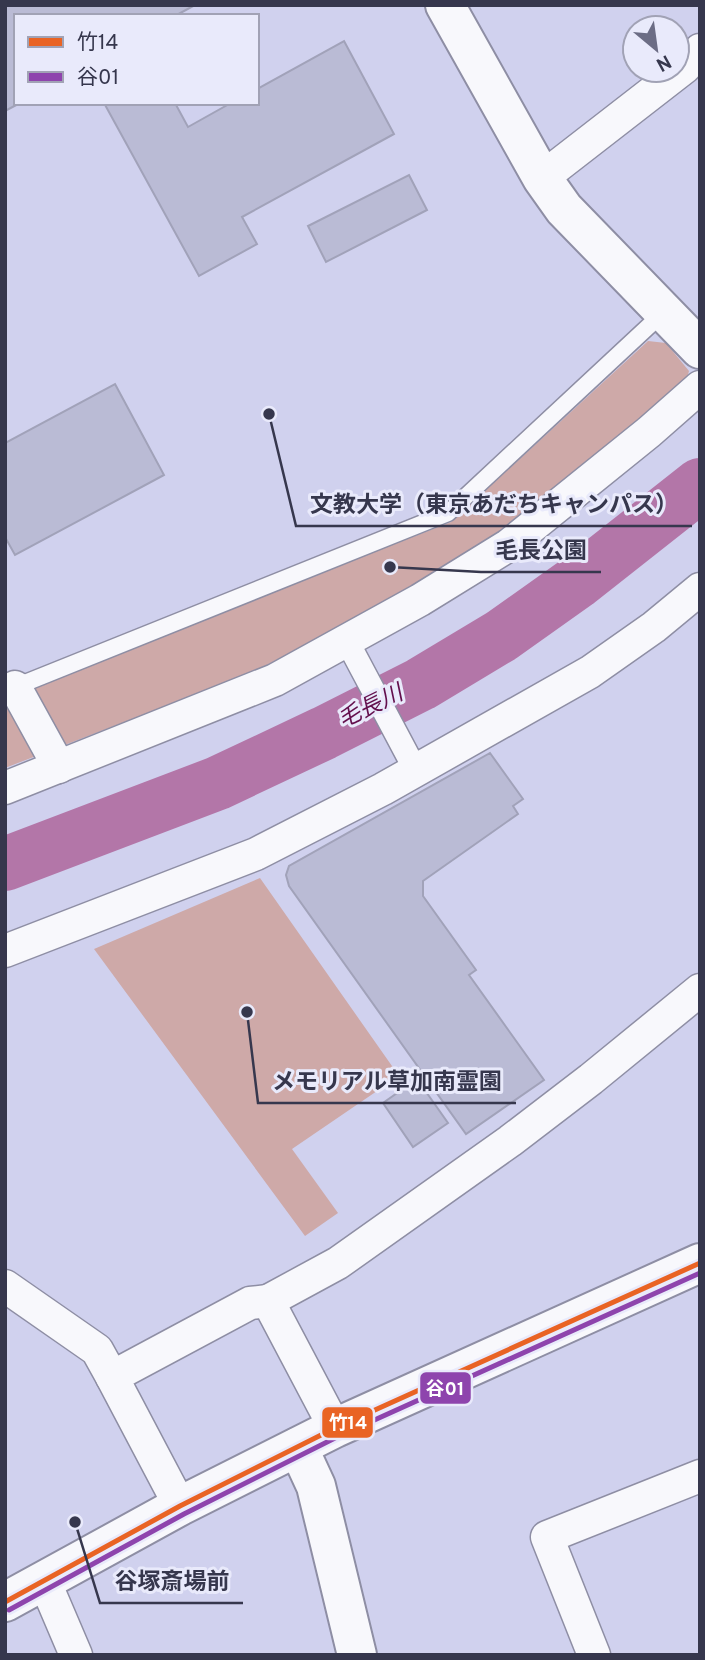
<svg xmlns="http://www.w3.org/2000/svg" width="705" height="1660" font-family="Overpass,'Noto Sans JP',sans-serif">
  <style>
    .green { fill: #cea9a8 }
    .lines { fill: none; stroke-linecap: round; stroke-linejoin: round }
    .river { stroke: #b376a8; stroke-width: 54 }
    .building { fill: #babbd5; stroke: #a1a2b9; stroke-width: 2 }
    .service-casing { stroke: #8e8ea4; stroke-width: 19 }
    .pedestrian-casing { stroke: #8e8ea4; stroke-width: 26 }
    .minor-casing { stroke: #8e8ea4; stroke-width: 35 }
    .tertiary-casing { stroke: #8e8ea4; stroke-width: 42 }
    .service { stroke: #f8f8fc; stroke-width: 16 }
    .pedestrian { stroke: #f8f8fc; stroke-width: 23 }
    .minor { stroke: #f8f8fc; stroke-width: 32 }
    .tertiary { stroke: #f8f8fc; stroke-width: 38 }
    .bus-1-casing { stroke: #e9eafb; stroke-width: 10 }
    .bus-2-casing { stroke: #e9eafb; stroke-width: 10 }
    .bus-1 { stroke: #e96324; stroke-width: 5 }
    .bus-2 { stroke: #8e44ad; stroke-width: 5 }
    .labels { text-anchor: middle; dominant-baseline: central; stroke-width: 6; stroke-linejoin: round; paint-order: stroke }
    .water-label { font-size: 23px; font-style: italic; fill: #630f4d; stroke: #e9eafb }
    .leader { fill: none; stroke: #36374d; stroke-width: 2.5 }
    .callout-dot { fill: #36374d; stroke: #e9eafb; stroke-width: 2.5 }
    .callout-label { font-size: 23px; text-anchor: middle; font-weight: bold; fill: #36374d; stroke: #e9eafb; stroke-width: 6; stroke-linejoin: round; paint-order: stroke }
    .line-badge { stroke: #e9eafb; stroke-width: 2.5 }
    .badge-label { font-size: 19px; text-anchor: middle; font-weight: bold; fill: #fff }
  </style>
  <rect width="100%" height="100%" fill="#d0d1ee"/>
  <g class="green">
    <polygon points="648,341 666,343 689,371 686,382 496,536 395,599 249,674 5,768 5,696 451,522"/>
    <polygon points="260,878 399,1076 292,1149 338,1213 305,1236 94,949"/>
  </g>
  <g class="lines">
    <polyline class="river" points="5,864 218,783 324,733 421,684 501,636 577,582 700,485"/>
  </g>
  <g class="building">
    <polygon points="5,5 195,5 175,16 16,16 16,103 20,103 5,111"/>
    <polygon points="344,41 394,134 242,217 257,244 199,276 104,103 175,103 188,127 231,103 257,103 257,89"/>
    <polygon points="409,175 427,210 326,262 308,226"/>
    <polygon points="115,384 164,475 15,555 5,537 5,443"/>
    <polygon points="490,753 523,799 513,806 518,814 423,881 423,896 476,970 469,975 544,1080 466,1134 289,886 286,875 289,866"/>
    <polygon points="417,1079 448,1123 413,1147 383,1103"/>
  </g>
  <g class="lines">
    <defs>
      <polyline id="service" points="10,689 448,513 665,311"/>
      <polyline id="pedestrian" points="347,641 416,771"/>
      <g id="minor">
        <polyline points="542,178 685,67 700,50"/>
        <polyline points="15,687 59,767"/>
        <polyline points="5,788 275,680 420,600 509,545 649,432 700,387"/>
        <polyline points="5,951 256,854 383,789 590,672 654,627 700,589"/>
        <polyline points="5,1286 97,1350 112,1377"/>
        <polyline points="268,1301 338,1263 510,1141 591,1079 700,990"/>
        <polyline points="180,1506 112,1377 250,1303 268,1301 335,1428"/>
        <polyline points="44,1580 76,1655"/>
        <polyline points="594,1655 547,1537 700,1476"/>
      </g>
      <g id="tertiary">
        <polyline points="445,5 542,178 564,209 700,349"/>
        <polyline points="298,1447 316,1486 357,1655"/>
        <polyline points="5,1602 180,1506 335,1428 700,1263"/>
      </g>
    </defs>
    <use href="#service" class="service-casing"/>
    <use href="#pedestrian" class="pedestrian-casing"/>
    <use href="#minor" class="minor-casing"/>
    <use href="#tertiary" class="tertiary-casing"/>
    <use href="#service" class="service"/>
    <use href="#pedestrian" class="pedestrian"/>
    <use href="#minor" class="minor"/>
    <use href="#tertiary" class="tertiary"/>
    <defs>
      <polyline id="bus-1" points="5,1602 180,1506 335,1428 700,1263"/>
      <polyline id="bus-2" points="9,1610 184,1514 339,1436 700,1273"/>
    </defs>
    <use href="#bus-1" class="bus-1-casing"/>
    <use href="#bus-2" class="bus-2-casing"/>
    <use href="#bus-1" class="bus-1"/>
    <use href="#bus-2" class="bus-2"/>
  </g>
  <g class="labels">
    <g class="water-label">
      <text transform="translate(371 708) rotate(-26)">毛長川</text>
    </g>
  </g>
  <path class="leader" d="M269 414L296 526H692M390 567L481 572H601M247 1012L258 1103H516M75 1522L100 1603H243"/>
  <g class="callout-dot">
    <circle cx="269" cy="414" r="7"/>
    <circle cx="390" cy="567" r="7"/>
    <circle cx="247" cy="1012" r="7"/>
    <circle cx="75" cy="1522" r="7"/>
  </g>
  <g class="callout-label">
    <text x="494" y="512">文教大学（東京あだちキャンパス）</text>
    <text x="541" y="558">毛長公園</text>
    <text x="387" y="1089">メモリアル草加南霊園</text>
    <text x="172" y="1589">谷塚斎場前</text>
  </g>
  <g class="line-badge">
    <rect x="419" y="1371" width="53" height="34" rx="7" fill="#8e44ad"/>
    <rect x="321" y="1406" width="53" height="33" rx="7" fill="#e96324"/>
  </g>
  <g class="badge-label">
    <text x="445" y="1395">谷01</text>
    <text x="348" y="1429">竹14</text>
  </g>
  <rect width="705" height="1660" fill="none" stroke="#36374d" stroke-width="14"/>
  <rect x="14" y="14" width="245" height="91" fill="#e9eafb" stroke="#a1a2b5" stroke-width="2"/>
  <rect x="28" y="37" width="35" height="10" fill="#e96324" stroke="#a1a2b5" stroke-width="2"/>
  <text x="77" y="49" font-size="21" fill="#36374d">竹14</text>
  <rect x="28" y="72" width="35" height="10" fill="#8e44ad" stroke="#a1a2b5" stroke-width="2"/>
  <text x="77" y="84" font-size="21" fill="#36374d">谷01</text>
  <g transform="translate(656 49) rotate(151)"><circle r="33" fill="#e9eafb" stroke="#a1a2b5" stroke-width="2"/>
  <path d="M0-5L12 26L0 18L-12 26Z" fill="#6c6d85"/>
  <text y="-10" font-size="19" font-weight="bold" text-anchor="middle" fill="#36374d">N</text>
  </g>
</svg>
